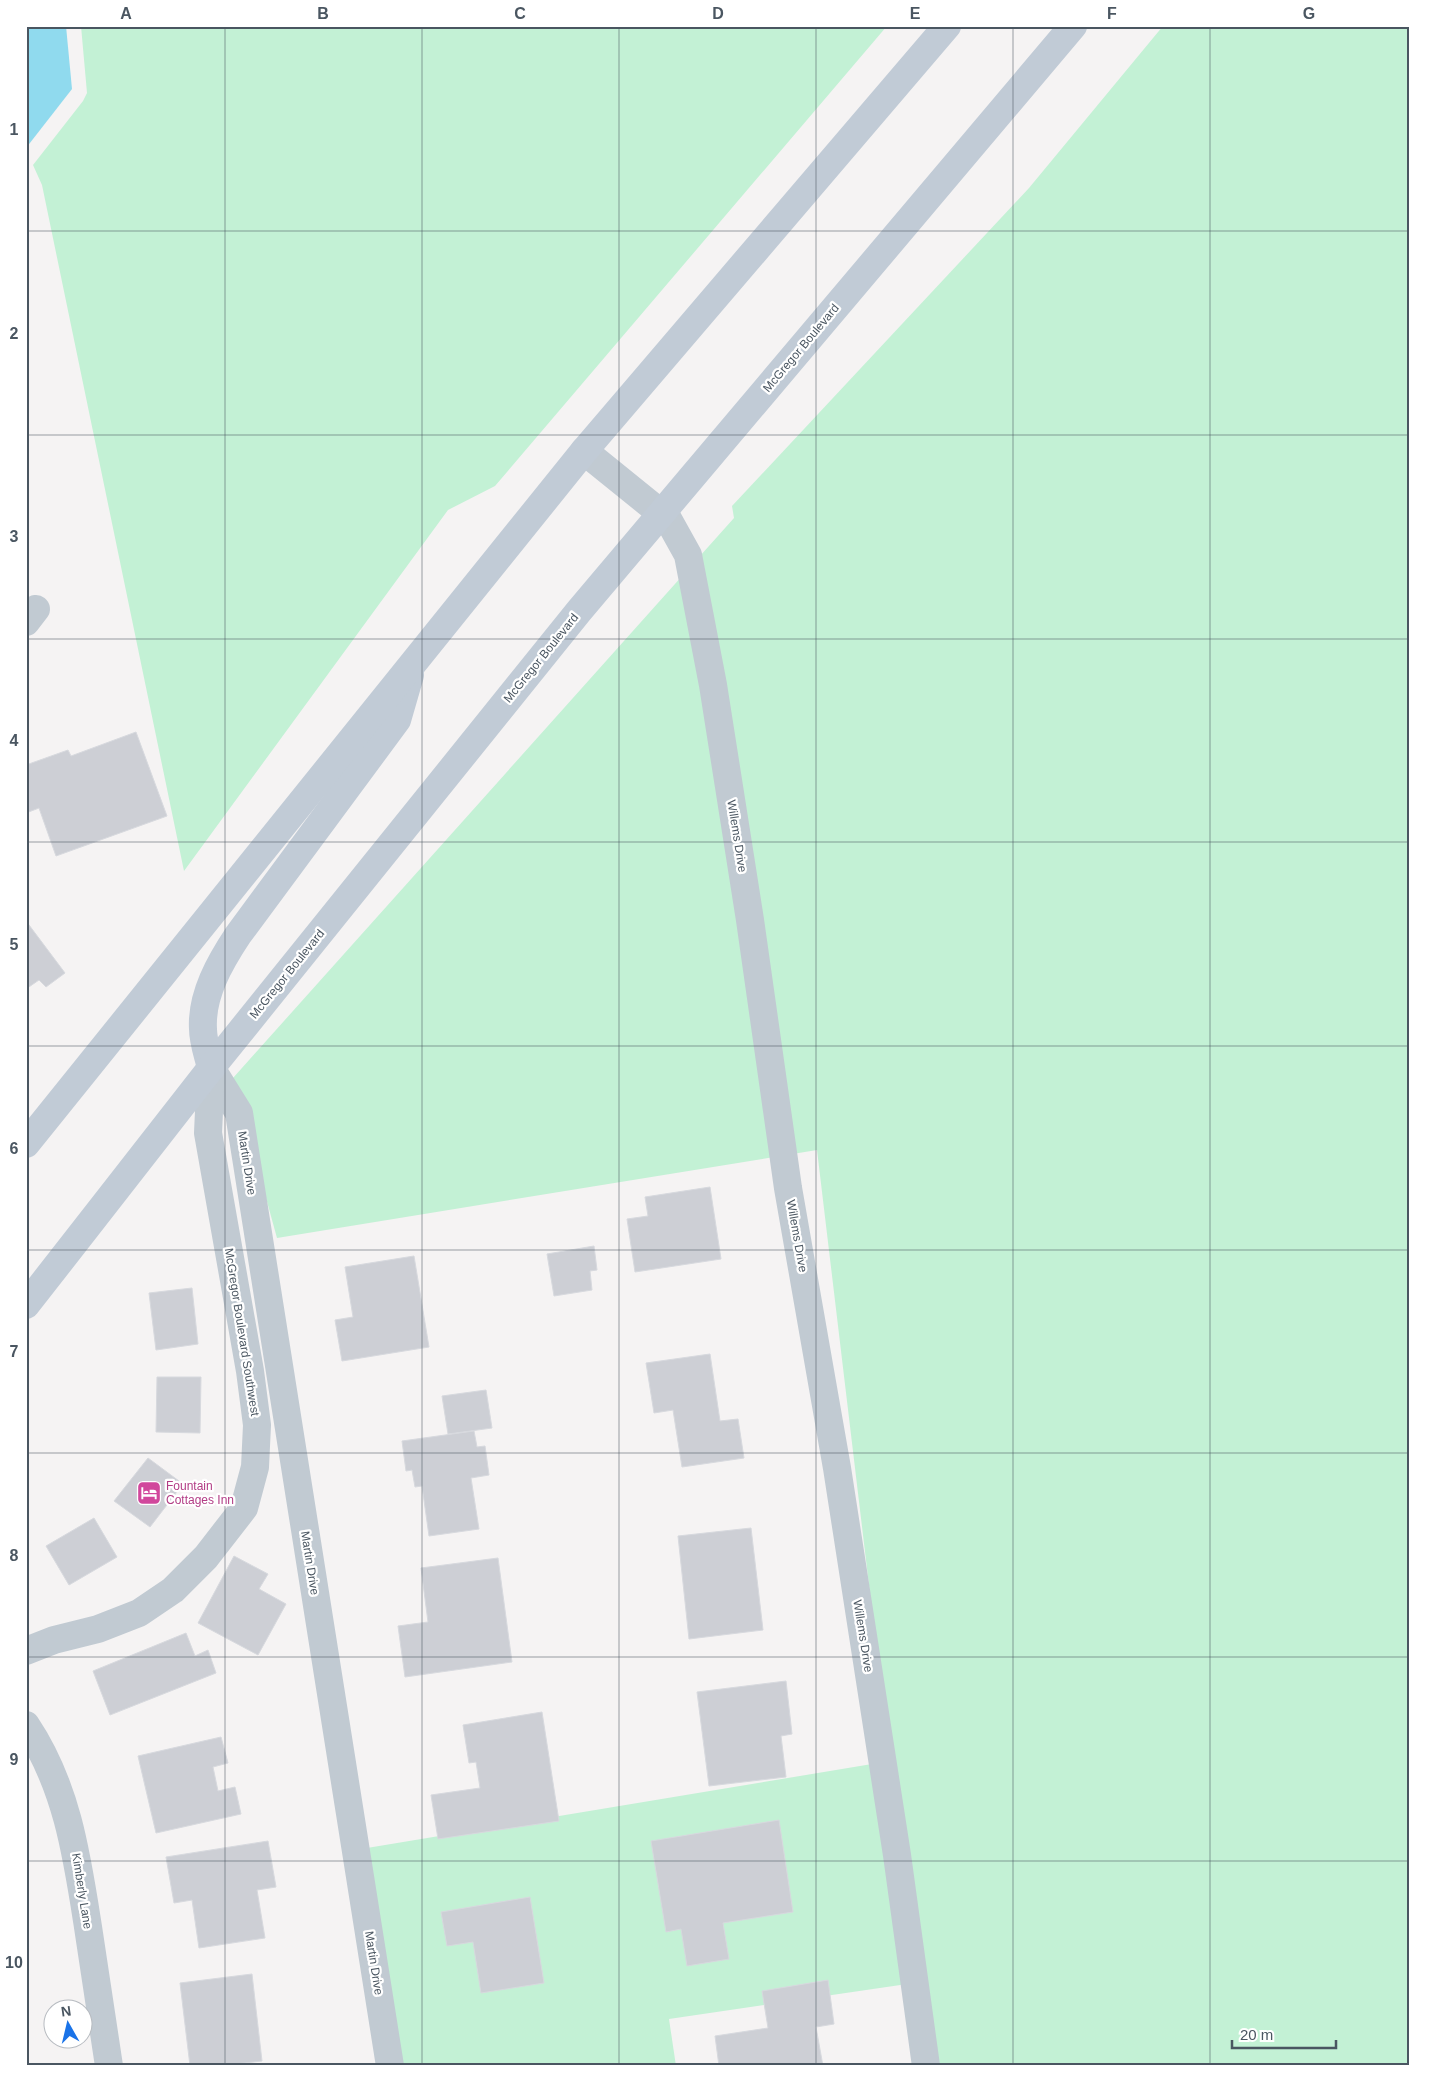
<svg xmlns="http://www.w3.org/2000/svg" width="1435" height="2092" font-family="Arial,sans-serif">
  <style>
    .green { fill: #c3f1d5 }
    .water { fill: #90daee }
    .building { fill: #cdcfd5; stroke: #d7d9de }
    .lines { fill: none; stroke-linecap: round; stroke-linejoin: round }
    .minor { stroke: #c1cad2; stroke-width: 28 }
    .secondary { stroke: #c1cbd6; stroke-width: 28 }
    .grid { fill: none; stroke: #4a5661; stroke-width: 1; stroke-opacity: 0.55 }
    .labels { text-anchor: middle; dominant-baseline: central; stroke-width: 4.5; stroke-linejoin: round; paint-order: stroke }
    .street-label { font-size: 12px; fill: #4a5661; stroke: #fff }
    .hotel-label { font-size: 12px; fill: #b23c85; stroke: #fff; text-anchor: start }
    .neatline { fill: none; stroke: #4a5661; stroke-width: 2 }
    .grid-label { font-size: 16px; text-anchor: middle; font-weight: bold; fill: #4a5661 }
  </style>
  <rect width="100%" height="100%" fill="#f5f3f3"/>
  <g class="green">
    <polygon points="81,26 887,26 495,486 448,510 184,871 42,185 33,165 83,101 87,93"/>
    <polygon points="1163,26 1409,26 1409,2066 929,2066 914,1983 669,2019 676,2066 391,2066 367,1848 890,1761 817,1150 277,1238 233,1078 734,518 732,506 1029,188"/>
  </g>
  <polygon class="water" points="26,26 66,26 72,89 26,148"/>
  <g class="building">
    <polygon points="136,732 167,816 56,856 39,808 26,813 26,765 68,750 71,756"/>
    <polygon points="26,921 65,973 46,987 39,980 26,989"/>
    <polygon points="710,1187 721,1259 635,1272 627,1219 648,1216 645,1197"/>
    <polygon points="594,1246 597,1270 590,1271 592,1290 554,1296 547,1254"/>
    <polygon points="414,1256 429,1347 342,1361 335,1320 353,1317 345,1267"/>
    <polygon points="192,1288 198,1344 156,1350 149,1293"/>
    <polygon points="710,1354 720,1421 738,1419 744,1458 682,1467 673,1410 654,1413 646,1363"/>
    <polygon points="157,1377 201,1377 200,1433 156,1432"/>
    <polygon points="486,1390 492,1428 448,1434 442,1396"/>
    <polygon points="474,1431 477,1447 485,1446 489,1475 471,1478 479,1529 429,1536 422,1486 415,1487 412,1470 406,1471 402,1441"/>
    <polygon points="148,1458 183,1484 150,1527 114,1501"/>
    <polygon points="94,1518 117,1557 69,1585 46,1546"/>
    <polygon points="751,1528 763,1630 689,1639 678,1536"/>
    <polygon points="234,1556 268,1574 259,1589 286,1604 258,1655 198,1623"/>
    <polygon points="498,1558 512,1662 405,1677 398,1626 428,1622 421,1568"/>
    <polygon points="186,1633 195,1656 208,1650 216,1673 110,1715 93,1671"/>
    <polygon points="786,1681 792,1734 781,1736 786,1777 709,1786 697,1692"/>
    <polygon points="542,1712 559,1821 438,1839 431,1795 480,1788 476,1762 469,1763 463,1725"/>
    <polygon points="221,1737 228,1763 213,1767 218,1791 235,1787 241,1814 156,1833 138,1756"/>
    <polygon points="779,1820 793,1912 723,1923 729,1959 687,1966 681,1929 666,1932 651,1841"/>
    <polygon points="268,1841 276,1887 257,1890 265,1938 199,1948 192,1900 174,1903 166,1857"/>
    <polygon points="530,1897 544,1983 481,1993 473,1942 447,1946 441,1912"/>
    <polygon points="252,1974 262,2061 219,2066 190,2066 180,1983"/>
    <polygon points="828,1980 834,2024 816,2027 823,2066 719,2066 715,2036 768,2028 762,1991"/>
  </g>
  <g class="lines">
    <g class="minor">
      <polyline points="584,451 668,519 688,555 713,685 750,920 788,1188 837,1468 897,1855 926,2066"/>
      <polyline points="26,622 36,609"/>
      <polyline points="211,1068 239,1113 390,2066"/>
      <polyline points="26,1651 54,1640 98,1629 139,1613 173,1590 206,1557 244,1508 255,1467 257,1425 250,1371 208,1133 211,1068"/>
      <path d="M26 1725C67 1786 77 1856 88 1927 95 1973 102 2019 109 2066"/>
    </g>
    <g class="secondary">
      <path d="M211 1068C208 1055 203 1042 203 1029 201 995 220 962 238 935L397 720 410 675"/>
      <polyline points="26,1144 584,451 947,26"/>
      <polyline points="26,1305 211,1068 579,611 1073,26"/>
    </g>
  </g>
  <path class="grid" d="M225 26V2066M422 26V2066M619 26V2066M816 26V2066M1013 26V2066M1210 26V2066M26 231H1409M26 435H1409M26 639H1409M26 842H1409M26 1046H1409M26 1250H1409M26 1453H1409M26 1657H1409M26 1861H1409"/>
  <defs>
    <symbol id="hotel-square" viewBox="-11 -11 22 22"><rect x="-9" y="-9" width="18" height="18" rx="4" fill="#d1479c" stroke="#fff"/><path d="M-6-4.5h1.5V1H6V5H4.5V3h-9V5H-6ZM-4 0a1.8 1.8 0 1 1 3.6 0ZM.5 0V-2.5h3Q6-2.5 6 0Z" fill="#fff"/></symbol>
  </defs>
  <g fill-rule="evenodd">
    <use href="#hotel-square" x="135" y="1479" width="28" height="28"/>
  </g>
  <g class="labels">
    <g class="street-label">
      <text transform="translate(801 348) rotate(-50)">McGregor Boulevard</text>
      <text transform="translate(541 658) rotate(-51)">McGregor Boulevard</text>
      <text transform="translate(737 836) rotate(81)">Willems Drive</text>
      <text transform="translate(287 974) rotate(-51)">McGregor Boulevard</text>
      <text transform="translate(247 1163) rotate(81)">Martin Drive</text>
      <text transform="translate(797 1236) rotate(80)">Willems Drive</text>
      <text transform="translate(242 1332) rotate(81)">McGregor Boulevard Southwest</text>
      <text transform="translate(310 1563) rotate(81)">Martin Drive</text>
      <text transform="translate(863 1636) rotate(81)">Willems Drive</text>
      <text transform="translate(82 1891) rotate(81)">Kimberly Lane</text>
      <text transform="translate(374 1963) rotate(81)">Martin Drive</text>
    </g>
    <g class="hotel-label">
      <text x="166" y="1486">Fountain<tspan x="166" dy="14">Cottages Inn</tspan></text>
    </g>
  </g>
  <rect width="1435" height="2092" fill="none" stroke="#ffffff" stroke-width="55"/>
  <g transform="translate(68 2024) rotate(352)"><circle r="24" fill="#ffffff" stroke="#b7bbc0"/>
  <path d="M0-4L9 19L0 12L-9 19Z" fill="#1a73e8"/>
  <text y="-8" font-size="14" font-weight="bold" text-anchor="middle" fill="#4a5661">N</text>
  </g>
  <path d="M1232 2040v8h104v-8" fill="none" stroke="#4a5661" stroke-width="2.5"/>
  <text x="1240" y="2040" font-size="15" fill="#4a5661" stroke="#ffffff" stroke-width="4" paint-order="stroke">20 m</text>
  <rect x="28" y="28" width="1380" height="2036" class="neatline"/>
  <g class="grid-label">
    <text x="126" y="19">A</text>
    <text x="323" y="19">B</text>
    <text x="520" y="19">C</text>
    <text x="718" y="19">D</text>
    <text x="915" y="19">E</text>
    <text x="1112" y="19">F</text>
    <text x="1309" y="19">G</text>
    <text x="14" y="135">1</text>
    <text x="14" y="339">2</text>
    <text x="14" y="542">3</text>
    <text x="14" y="746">4</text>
    <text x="14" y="950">5</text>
    <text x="14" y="1154">6</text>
    <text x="14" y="1357">7</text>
    <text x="14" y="1561">8</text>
    <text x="14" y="1765">9</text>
    <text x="14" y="1968">10</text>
  </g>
</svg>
